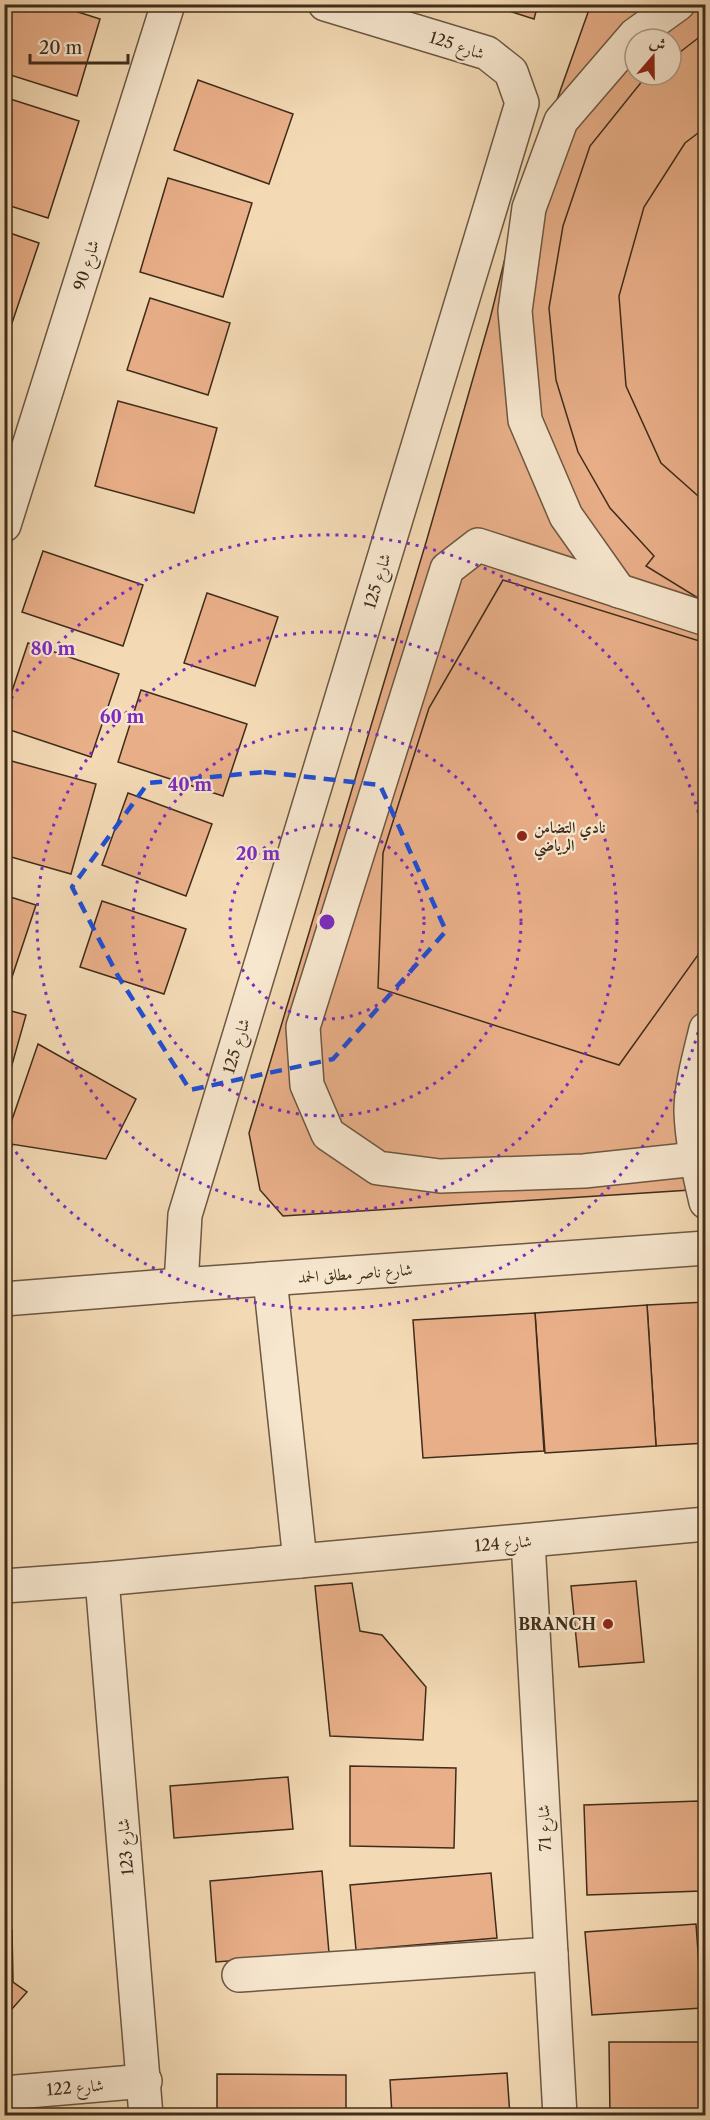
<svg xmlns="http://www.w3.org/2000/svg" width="710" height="2120" font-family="'Libre Caslon Text',Amiri,serif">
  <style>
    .building { fill: #e9af89; stroke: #3f2c1a; stroke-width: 1.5; fill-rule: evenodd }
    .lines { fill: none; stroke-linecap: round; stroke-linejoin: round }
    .minor-casing { stroke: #6c5841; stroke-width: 36 }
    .minor { stroke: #f7e7cf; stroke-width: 33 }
    .marked { fill: none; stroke: #1d4ed8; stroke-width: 4.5; stroke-dasharray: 12 8; stroke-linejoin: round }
    .ring { fill: none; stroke: #7b2cbf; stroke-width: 3; stroke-dasharray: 3 6 }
    .poi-dot { fill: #8f2418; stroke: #f7e7cf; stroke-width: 2 }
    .labels { text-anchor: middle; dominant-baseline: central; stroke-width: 4.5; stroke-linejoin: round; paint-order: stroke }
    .street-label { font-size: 16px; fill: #3f2c1a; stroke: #f7e7cf }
    .poi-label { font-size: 16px; font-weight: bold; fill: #3f2c1a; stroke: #f7e7cf; text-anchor: start }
    .centre { fill: #7b2cbf; stroke: #f7e7cf; stroke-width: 3 }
    .ring-label { font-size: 18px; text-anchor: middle; font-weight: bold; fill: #7b2cbf; stroke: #f7e7cf; stroke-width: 4.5; stroke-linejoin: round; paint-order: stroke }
  </style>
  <rect width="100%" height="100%" fill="#f3dab5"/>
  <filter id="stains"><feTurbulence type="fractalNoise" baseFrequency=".00333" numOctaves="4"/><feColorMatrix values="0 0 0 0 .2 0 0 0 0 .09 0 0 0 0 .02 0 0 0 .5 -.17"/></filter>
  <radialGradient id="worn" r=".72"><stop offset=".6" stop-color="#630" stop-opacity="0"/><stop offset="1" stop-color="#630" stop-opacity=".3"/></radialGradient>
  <g class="building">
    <polygon points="4,4 53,4 100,19 77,96 4,73"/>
    <polygon points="487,4 538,4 534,19"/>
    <path d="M591 4H706V1189L283 1216 260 1190 249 1133 427 539 490 319 515 218ZM635 39H671V75H635Z"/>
    <polygon points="706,32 706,127 685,143 644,207 619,296 626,386 661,463 706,503 706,603 646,566 654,556 610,508 578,452 556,380 549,308 563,226 590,146 643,80 650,75 671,75 671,59"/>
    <polygon points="198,80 293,114 269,184 174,150"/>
    <polygon points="4,97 79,121 48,218 4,204"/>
    <polygon points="168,178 252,203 223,297 140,272"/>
    <polygon points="4,231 39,243 11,326 4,323"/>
    <polygon points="150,298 230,323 208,395 127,370"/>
    <polygon points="118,401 217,428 194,513 95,486"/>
    <polygon points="43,551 143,585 123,646 22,612"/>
    <polygon points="503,580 706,643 706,932 698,955 619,1065 378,988 383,853 429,708"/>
    <polygon points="207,593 278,617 255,686 184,663"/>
    <polygon points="28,643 119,674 91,757 4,728 4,715"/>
    <polygon points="141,690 247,724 223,796 118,762"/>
    <polygon points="4,759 96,784 71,874 4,855"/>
    <polygon points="128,793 212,824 186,896 102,865"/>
    <polygon points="4,895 36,905 8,989 4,988"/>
    <polygon points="102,901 186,929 164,994 80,967"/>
    <polygon points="4,1009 26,1015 6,1086 4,1086"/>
    <polygon points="38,1044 136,1099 106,1159 4,1143"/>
    <polygon points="706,1302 706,1443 656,1446 647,1305"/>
    <polygon points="647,1305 656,1446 545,1453 535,1313"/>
    <polygon points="535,1313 544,1451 423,1458 413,1320"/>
    <polygon points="636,1581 644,1662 579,1667 571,1586"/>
    <polygon points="352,1583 360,1631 382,1635 426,1687 423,1740 330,1736 315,1586"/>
    <polygon points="350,1766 456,1768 454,1848 350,1846"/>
    <polygon points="288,1777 293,1829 174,1838 170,1786"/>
    <polygon points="699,1801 702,1891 587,1895 584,1805"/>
    <polygon points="322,1871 329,1953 216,1962 210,1881"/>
    <polygon points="491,1873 497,1938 356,1950 350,1885"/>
    <polygon points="696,1924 702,2008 592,2015 585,1932"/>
    <polygon points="12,1930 13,1982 27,1992 4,2018 4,1931"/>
    <polygon points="609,2042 699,2042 700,2116 610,2116"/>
    <polygon points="507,2073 510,2116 392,2116 390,2080"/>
    <polygon points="217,2074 346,2075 346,2116 217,2116"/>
  </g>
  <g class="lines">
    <defs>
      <g id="minor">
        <polyline points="4,525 168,4"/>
        <polyline points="619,591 566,516 525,420 515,311 529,208 561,121 635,35 678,4"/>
        <path d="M706 1029C700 1054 691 1086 691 1111 692 1142 699 1172 706 1202"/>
        <polyline points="696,1159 584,1171 440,1176 378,1168 328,1134 307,1085 303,1027 447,569 478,545 706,619"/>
        <polyline points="270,1279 300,1561"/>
        <polyline points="181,1285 185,1215 522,103 511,72 487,53 325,4"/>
        <polyline points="4,1299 181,1285 706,1248"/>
        <polyline points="528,1541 560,2116"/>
        <polyline points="102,1579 146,2116"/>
        <polyline points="4,1586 102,1579 706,1524"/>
        <polyline points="239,1975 551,1954"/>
        <polyline points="4,2093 145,2081"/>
      </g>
    </defs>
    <use href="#minor" class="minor-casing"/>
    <use href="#minor" class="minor"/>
  </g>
  <path class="marked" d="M264 772 380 785 446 931 333 1059 190 1090 118 976 72 887 148 783Z"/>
  <g class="ring">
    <circle cx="327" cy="922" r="97"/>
    <circle cx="327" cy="922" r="194"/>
    <circle cx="327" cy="922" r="290"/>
    <path d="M705 1006A387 387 0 0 1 6 1138M6 706A387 387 0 0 1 705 838"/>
  </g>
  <g class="poi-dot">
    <circle cx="522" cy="836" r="6"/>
    <circle cx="608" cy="1624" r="6"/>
  </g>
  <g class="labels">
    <g class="street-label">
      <text transform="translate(457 45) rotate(18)">شارع 125</text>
      <text transform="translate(86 265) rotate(-73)">شارع 90</text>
      <text transform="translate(377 581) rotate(-73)">شارع 125</text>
      <text transform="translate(236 1046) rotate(-73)">شارع 125</text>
      <text transform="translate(355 1273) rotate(-4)">شارع ناصر مطلق الحمد</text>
      <text transform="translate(503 1543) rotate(-5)">شارع 124</text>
      <text transform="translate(544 1828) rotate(-93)">شارع 71</text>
      <text transform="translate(125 1847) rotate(-95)">شارع 123</text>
      <text transform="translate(75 2087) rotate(-5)">شارع 122</text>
    </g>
    <g class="poi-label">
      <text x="534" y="827">نادي التضامن<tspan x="534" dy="18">الرياضي</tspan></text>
      <text x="596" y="1624" text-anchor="end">BRANCH</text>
    </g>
  </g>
  <circle cx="327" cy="922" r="9" class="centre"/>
  <g class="ring-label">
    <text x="53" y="655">80 m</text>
    <text x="122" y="723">60 m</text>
    <text x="190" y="791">40 m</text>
    <text x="258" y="860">20 m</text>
  </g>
  <rect width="710" height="2120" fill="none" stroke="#f3dab5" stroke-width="24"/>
  <rect x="6" y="6" width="698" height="2108" fill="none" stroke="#3f2c1a" stroke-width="3"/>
  <rect x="12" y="12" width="686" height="2096" fill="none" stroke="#3f2c1a" stroke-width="1.5"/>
  <g transform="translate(653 57) rotate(20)"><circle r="28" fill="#f7e7cf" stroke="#ad9c87" stroke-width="1.5"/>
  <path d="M0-4.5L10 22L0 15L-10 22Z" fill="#8f2418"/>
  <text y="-9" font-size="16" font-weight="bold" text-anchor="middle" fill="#3f2c1a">ش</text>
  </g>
  <path d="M30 54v9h98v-9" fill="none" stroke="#3f2c1a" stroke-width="3"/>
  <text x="39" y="54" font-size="18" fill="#3f2c1a" stroke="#f7e7cf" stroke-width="4.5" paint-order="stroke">20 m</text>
  <rect width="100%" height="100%" filter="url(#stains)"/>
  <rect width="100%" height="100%" fill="url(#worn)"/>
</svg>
